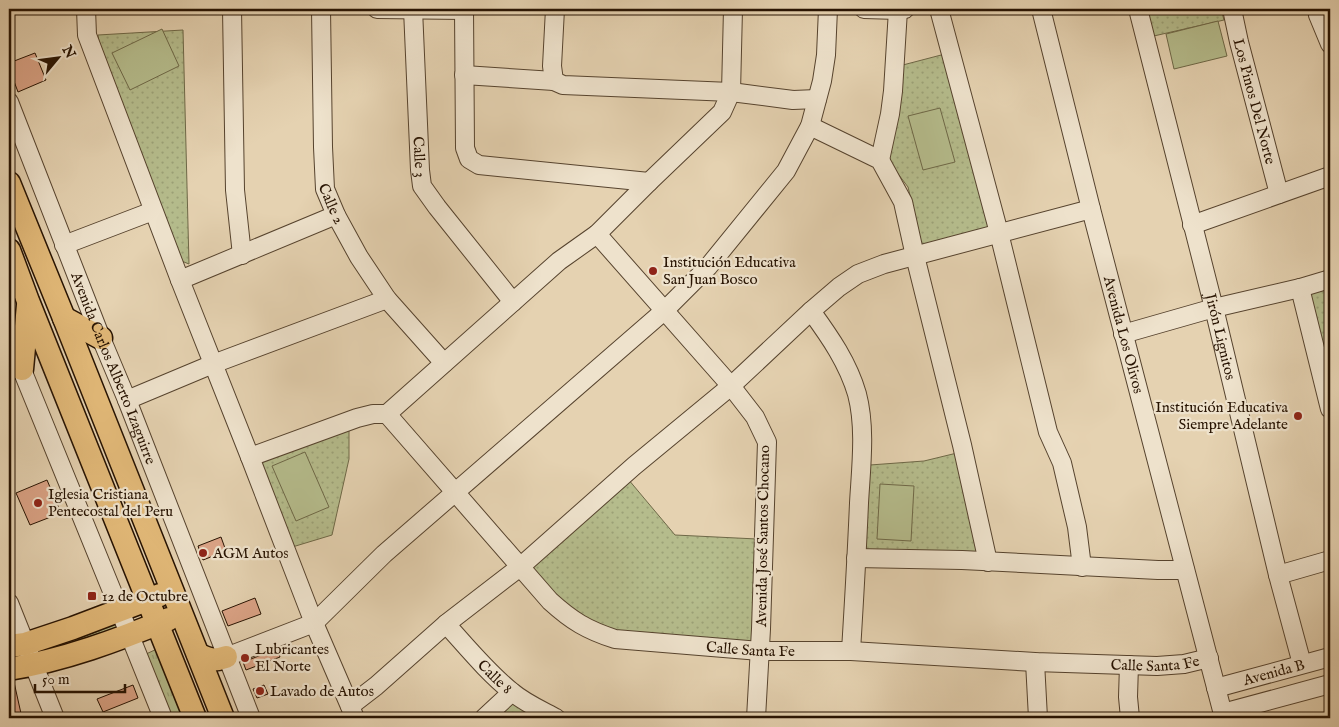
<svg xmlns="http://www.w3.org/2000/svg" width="1339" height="727" font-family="'IM FELL English',serif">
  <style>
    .grass { fill: url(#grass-tufts); stroke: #6e6847 }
    .park { fill: url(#park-dots); stroke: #6e6847 }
    .garden { fill: #b5bc8c; stroke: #6e6847 }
    .building { fill: #dca487; stroke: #271302 }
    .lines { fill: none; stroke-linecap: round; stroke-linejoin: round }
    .minor-casing { stroke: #56432e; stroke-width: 20 }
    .major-casing { stroke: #271302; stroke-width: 25 }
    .minor { stroke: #eee2cc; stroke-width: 18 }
    .major { stroke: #e2b978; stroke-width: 22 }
    .poi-dot { fill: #8f2418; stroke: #eee2cc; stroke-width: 2 }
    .labels { text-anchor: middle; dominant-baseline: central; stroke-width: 4.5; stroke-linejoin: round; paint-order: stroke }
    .street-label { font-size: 15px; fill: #271302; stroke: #eee2cc }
    .poi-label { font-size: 15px; fill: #271302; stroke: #eee2cc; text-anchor: start }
  </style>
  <defs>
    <pattern id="grass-tufts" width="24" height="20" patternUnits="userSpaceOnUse" patternTransform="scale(1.25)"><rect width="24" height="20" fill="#b5bc8c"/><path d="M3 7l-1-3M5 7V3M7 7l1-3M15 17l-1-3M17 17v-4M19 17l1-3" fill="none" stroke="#9ca177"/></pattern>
    <pattern id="park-dots" width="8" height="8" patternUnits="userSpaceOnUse" patternTransform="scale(1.25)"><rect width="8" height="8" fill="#b5bc8c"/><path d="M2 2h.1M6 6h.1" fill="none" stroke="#9ca177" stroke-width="1.8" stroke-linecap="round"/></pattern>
  </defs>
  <rect width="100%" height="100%" fill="#e5d2b1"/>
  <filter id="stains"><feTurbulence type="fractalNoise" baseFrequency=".004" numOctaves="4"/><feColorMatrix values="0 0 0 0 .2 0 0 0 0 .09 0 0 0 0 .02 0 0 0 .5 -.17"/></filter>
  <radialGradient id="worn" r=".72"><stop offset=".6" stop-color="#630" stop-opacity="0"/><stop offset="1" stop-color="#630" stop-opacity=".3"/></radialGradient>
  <g class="grass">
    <polygon points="116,621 119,630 40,654 38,651"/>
    <polygon points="159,648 188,718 169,718 144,655"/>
  </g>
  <g class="park">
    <polygon points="1139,9 1221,9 1224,20 1145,38"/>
    <polygon points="183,30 189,264 179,260 100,49 98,35"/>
    <polygon points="945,54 992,228 922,246 908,187 886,158 899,66"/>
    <polygon points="1330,287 1330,376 1310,294"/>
    <polygon points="349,427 349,459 332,535 289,548 257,461"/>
    <polygon points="957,453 981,557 864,553 870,465 924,461"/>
    <polygon points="628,479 675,535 757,539 755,642 621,634 579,618 527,566"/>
    <polygon points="515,700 546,718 496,718"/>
  </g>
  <g class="garden">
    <polygon points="1218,21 1227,56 1174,69 1166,34"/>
    <polygon points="162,29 179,66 130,90 112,53"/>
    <polygon points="940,108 955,162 923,170 908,116"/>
    <polygon points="305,452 329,507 296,521 272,466"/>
    <polygon points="880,484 914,486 911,541 877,539"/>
  </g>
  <g class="building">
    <polygon points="35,53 46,80 18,92 9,68 9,63"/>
    <polygon points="47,480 61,513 30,525 16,493"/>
    <polygon points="221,537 226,551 203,560 198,546"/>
    <polygon points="255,598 261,614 228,626 222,611"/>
    <polygon points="277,649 280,657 246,670 243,662"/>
    <polygon points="9,682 14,682 22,718 9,718"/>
    <polygon points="133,685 138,698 103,712 97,699"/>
    <polygon points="264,685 268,694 257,698 253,689"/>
  </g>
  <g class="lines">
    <defs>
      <g id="minor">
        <polyline points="86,9 87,35 180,280 250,457 314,623 355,718"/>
        <polyline points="232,9 235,190 242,255"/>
        <path id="s1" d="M321 9 323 147 325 189 336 215 359 257 387 299 444 363"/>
        <polyline points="377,9 464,10"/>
        <path id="s2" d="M413 9 420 170 422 186 437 207 513 302"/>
        <polyline points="464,9 465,148 469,159 479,165 649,182"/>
        <polyline points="864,9 898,10 905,9"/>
        <polyline points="939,9 999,233 1048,432 1062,463 1077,527 1082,567"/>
        <path id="s3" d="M1041 9 1091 209 1224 718"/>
        <path id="s4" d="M1138 9 1214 308 1278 575 1302 664"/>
        <path id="s5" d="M1232 9 1239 42 1279 194"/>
        <polyline points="1317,9 1318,15 1330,44"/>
        <polyline points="464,75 554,81 563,85 731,92 793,100 817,99"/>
        <polyline points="554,81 552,66 555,9"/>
        <path id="s6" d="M9 102 101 338 127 400 251 718"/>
        <polyline points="810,126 880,160 903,202 915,256 962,445 988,562"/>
        <polyline points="880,160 890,114 893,91 898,10"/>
        <polyline points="1192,225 1330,176"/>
        <polyline points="597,234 731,386 755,417 767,442 761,629 756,718"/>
        <polyline points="64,245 153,211"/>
        <polyline points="180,280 336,215"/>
        <polyline points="1300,288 1330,409"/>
        <path d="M811 311C830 337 848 363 857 394 866 428 861 468 859 503 857 552 854 602 851 651"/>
        <polyline points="1123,334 1214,308 1300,288 1330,279"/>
        <polyline points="9,338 112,591 163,718"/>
        <polyline points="127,400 213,364 387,299"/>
        <path id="s7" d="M387 414 550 601C572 621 587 630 615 639L760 651H851L1035 662 1157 666 1184 664 1209 658"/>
        <polyline points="250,457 357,418 373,414 387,414 559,261 597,234 649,182 722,112 731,92 733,9"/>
        <polyline points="856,558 962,560 1158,570 1185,570"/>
        <polyline points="1278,575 1330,560"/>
        <polyline points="9,603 55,718"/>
        <path id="s8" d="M446 624C467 647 487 672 512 692 525 703 541 710 556 718"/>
        <polyline points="226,657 314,623 384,554 664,311 708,267 786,171 810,126 822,81 826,55 828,9"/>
        <polyline points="1035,662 1038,718"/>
        <polyline points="1129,665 1128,697 1130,718"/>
        <path id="s9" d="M1216 688 1330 657"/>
        <polyline points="350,706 376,686 446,624 520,567 634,466 731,386 811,311 839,287 858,274 884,264 1091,209"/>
        <polyline points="1223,713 1330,684"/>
        <polyline points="484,718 512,692"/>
      </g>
      <g id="major">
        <polyline points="9,183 64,318 223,718"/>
        <polyline points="9,250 28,301 195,718"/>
        <polyline points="64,318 101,338"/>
        <polyline points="22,369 28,305"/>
        <polyline points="9,646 25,644 73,628 160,595"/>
        <path d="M198 654C208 660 215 661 226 657"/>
        <path d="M9 669C64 660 118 640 169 619"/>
      </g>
    </defs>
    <use href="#minor" class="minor-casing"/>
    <use href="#major" class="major-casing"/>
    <use href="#minor" class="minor"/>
    <use href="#major" class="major"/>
  </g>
  <g class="poi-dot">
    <circle cx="653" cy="271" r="5"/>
    <circle cx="1298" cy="416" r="5"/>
    <circle cx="38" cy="503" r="5"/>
    <circle cx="203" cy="553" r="5"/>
    <rect x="87" y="591" width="10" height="10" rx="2.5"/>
    <circle cx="245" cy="658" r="5"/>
    <circle cx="260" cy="691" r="5"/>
  </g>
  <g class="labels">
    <g class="street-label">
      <text stroke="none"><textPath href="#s5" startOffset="95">Los Pinos Del Norte</textPath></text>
      <text stroke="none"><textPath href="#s2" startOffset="148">Calle 3</textPath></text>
      <text stroke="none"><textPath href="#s1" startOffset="196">Calle 2</textPath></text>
      <text stroke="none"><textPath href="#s3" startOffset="336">Avenida Los Olivos</textPath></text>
      <text stroke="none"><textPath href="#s4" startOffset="338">Jirón Lignitos</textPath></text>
      <text stroke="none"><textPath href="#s6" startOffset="286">Avenida Carlos Alberto Izaguirre</textPath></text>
      <text transform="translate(763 536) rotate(-89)">Avenida José Santos Chocano</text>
      <text stroke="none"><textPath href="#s7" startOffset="460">Calle Santa Fe</textPath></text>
      <text stroke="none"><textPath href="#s7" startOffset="865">Calle Santa Fe</textPath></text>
      <text stroke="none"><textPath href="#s9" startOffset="60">Avenida B</textPath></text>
      <text stroke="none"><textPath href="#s8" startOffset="72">Calle 8</textPath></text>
    </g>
    <g class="poi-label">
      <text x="663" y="262">Institución Educativa<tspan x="663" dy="17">San Juan Bosco</tspan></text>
      <text x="1288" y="407" text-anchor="end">Institución Educativa<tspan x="1288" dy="17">Siempre Adelante</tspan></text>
      <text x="48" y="494">Iglesia Cristiana<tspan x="48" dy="17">Pentecostal del Peru</tspan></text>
      <text x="213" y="553">AGM Autos</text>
      <text x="102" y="596">12 de Octubre</text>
      <text x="255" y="649">Lubricantes<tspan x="255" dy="17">El Norte</tspan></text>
      <text x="270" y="691">Lavado de Autos</text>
    </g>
  </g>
  <rect width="1339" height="727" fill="none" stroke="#e5d2b1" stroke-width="30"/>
  <rect x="10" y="10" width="1319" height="707" fill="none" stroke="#271302" stroke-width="2.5"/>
  <rect x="15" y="15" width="1309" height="697" fill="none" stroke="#271302"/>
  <g transform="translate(58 58) rotate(61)" stroke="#eee2cc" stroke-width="4" paint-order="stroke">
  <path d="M0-4L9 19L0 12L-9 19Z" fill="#271302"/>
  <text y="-8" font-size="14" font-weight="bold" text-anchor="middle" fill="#271302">N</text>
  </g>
  <path d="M35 684v8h90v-8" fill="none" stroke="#271302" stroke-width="2.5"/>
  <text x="42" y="684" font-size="15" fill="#271302" stroke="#eee2cc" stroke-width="4" paint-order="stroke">50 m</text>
  <rect width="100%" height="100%" filter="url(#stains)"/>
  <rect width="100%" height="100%" fill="url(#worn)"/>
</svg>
